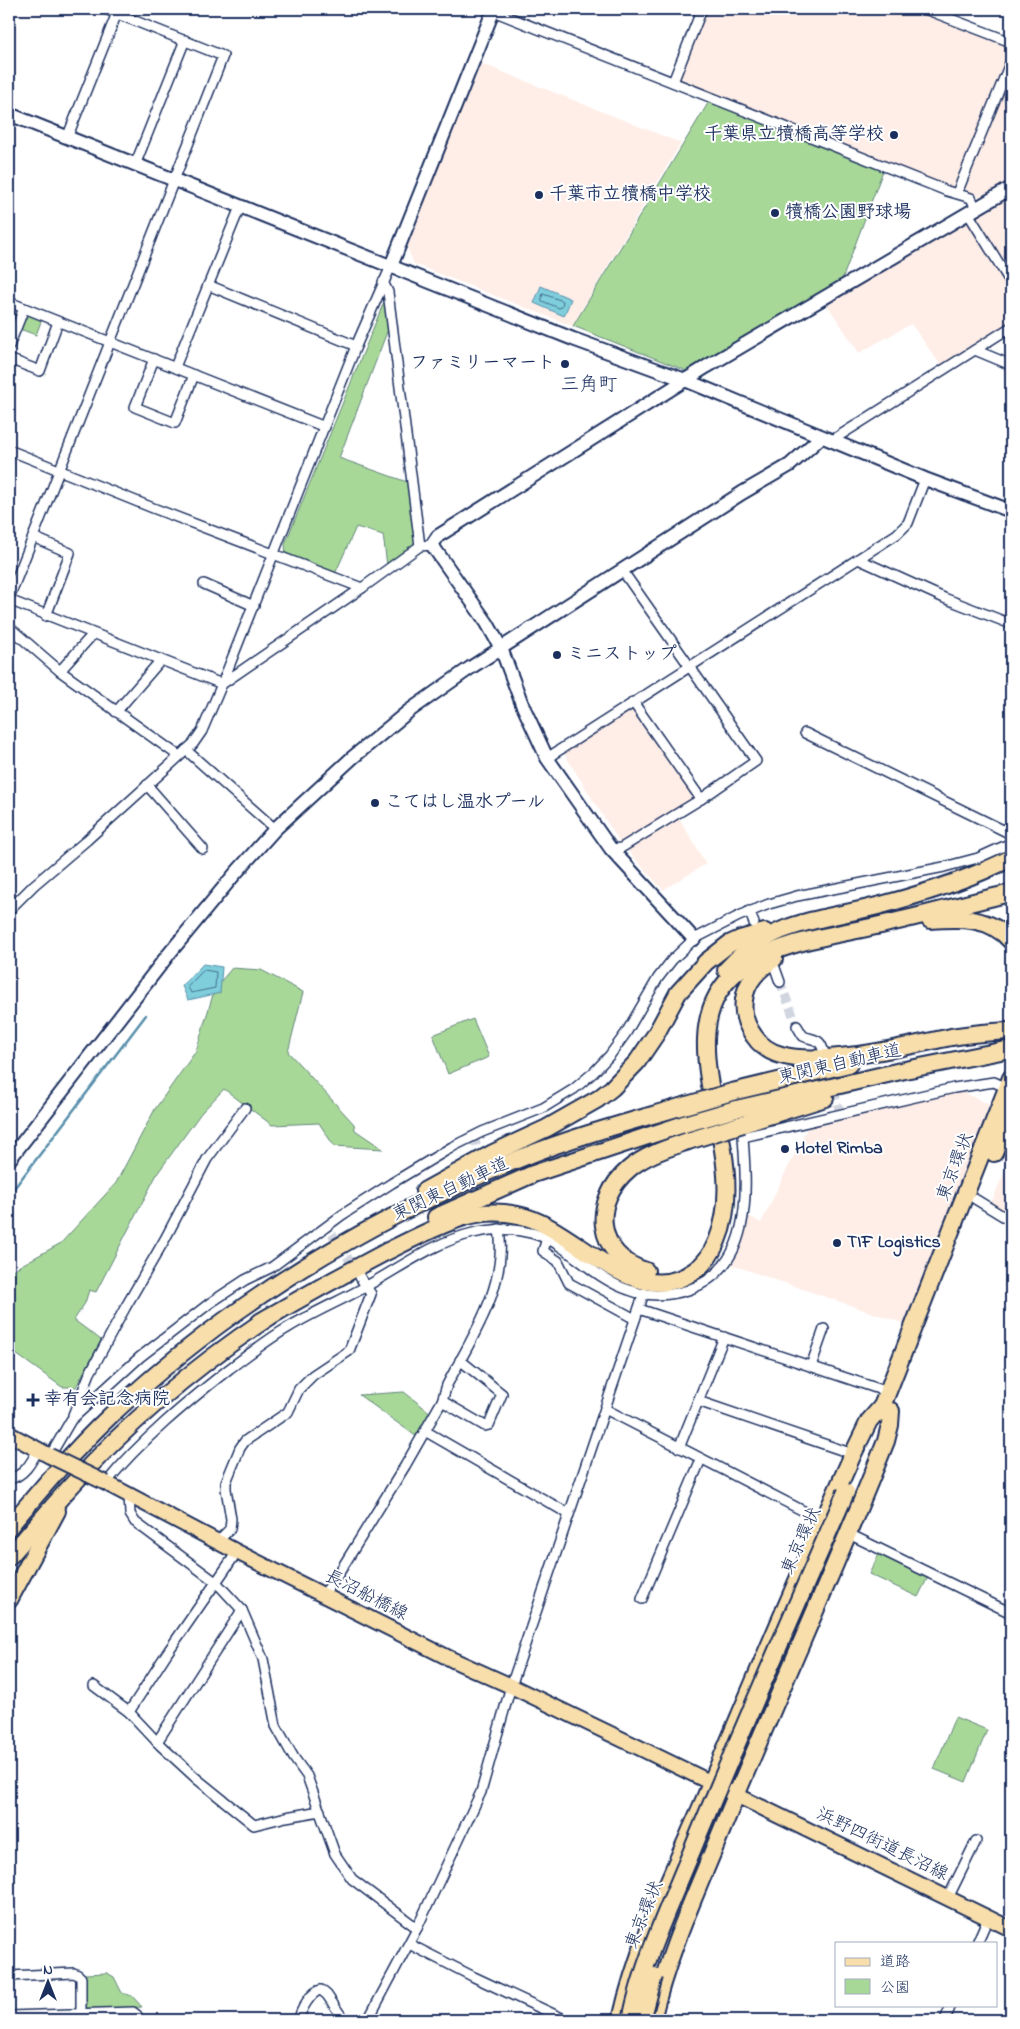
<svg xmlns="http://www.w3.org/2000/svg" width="1020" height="2029" font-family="'Indie Flower','Klee One',sans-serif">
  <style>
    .built { fill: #ffeee8 }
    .green { fill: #a8d898; stroke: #62847b }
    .water { fill: #7fcedc; stroke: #578eaa }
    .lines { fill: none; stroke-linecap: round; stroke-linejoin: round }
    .shore { stroke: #436f90; stroke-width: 1 }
    .stream { stroke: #578eaa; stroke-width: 2.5 }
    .street-tunnel { stroke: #d1d5df; stroke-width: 9; stroke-dasharray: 9 4.5; stroke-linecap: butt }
    .street-casing { stroke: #1b2f5e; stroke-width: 12 }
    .secondary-casing { stroke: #1b2f5e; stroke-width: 16 }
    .primary-casing { stroke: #1b2f5e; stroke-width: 18 }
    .highway-casing { stroke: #1b2f5e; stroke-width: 20 }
    .street { stroke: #fff; stroke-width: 9 }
    .secondary { stroke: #fff; stroke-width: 12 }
    .primary { stroke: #f8deab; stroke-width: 14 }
    .highway { stroke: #f8deab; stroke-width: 16 }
    .primary-bridge-casing { stroke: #1b2f5e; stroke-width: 18; stroke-linecap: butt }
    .highway-bridge-casing { stroke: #1b2f5e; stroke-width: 20; stroke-linecap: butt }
    .primary-bridge { stroke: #f8deab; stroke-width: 14 }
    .highway-bridge { stroke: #f8deab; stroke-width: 16 }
    .poi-dot { fill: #1b2f5e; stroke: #fff; stroke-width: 2 }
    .labels { text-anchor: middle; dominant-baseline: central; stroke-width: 4; stroke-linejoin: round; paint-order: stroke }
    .poi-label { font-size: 18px; font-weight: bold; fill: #1b2f5e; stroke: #fff; text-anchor: start }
    .street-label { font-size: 18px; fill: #1b2f5e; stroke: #fff }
    .neighbourhood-label { font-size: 19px; fill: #1b2f5e; stroke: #fff }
  </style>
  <rect width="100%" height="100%" fill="#fff"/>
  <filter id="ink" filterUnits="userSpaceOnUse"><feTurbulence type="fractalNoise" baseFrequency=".02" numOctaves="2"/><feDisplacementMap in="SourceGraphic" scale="10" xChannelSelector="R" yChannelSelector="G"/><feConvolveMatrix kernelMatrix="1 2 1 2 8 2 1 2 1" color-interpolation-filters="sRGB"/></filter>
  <g filter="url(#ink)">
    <g class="built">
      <polygon points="705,9 920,9 1011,45 1011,56 1003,76 999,75 955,187 951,188 679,82 677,78"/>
      <polygon points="480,63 681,143 572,326 414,264 407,247"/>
      <polygon points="1011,72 1011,179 981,197 963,188"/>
      <polygon points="1011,196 1011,273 976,215"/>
      <polygon points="967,221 1011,291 1011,324 942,367 911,324 859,353 826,303"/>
      <polygon points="633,707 694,797 620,843 563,752"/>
      <polygon points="678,816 706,864 663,890 627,850"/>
      <polygon points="959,1090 989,1104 965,1178 908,1325 729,1264 747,1215 761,1223 807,1128"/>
      <polygon points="1011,1157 1011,1215 991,1203"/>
    </g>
    <g class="green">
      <polygon points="710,100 884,168 840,285 687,371 573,326"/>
      <polygon points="386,297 390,324 339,458 410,483 416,543 387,565 383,535 356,527 335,574 286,555 285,544"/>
      <polygon points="29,314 42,319 36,335 20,329 25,315"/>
      <polygon points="232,968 261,970 303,992 288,1052 354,1124 355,1130 383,1149 334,1146 319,1123 272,1125 224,1089 201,1113 157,1174 96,1292 89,1290 85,1303 74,1320 101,1340 76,1387 62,1387 9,1349 9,1272 61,1243 116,1183 155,1109 196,1051 215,988"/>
      <polygon points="473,1019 489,1057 448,1074 433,1035"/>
      <polygon points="404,1392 432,1414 417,1437 359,1395"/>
      <polygon points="879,1554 928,1577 918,1597 869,1574"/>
      <polygon points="955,1717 987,1730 966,1782 934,1769"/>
      <polygon points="107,1973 114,1977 122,1993 132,1996 142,2007 88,2009 85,2007 85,1974"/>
    </g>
    <g class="water">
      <polygon points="541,286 571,299 564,316 534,303"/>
      <polygon points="203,964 222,967 220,993 188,1000 182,986"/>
    </g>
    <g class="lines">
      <g class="shore">
        <polygon points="543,294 563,301 562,307 559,308 542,301"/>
        <polygon points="204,970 216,972 215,988 191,993 188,987"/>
      </g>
      <polyline class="stream" points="9,1195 146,1015"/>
      <g class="street-tunnel">
        <polyline points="780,982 797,1026"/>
        <polyline points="827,1065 840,1113"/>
        <polyline points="474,1137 499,1229"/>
        <polyline points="332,1234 356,1270"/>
      </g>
      <defs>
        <g id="street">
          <polyline points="925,9 1011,42"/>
          <polyline points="493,11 947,191 971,198 976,208"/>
          <polyline points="673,82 702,9"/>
          <polyline points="67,138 117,13"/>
          <polyline points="135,165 185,40"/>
          <polyline points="957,193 1011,61"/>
          <polyline points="968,213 1011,283"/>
          <polyline points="383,282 388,292 420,546"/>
          <polyline points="208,285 356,346"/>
          <polyline points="9,302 325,427"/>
          <polyline points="9,346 24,308"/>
          <polyline points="975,350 1011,365"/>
          <polyline points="9,359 40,371 58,322"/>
          <polyline points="154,359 135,407 175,423 194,375"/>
          <polyline points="175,367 240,207"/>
          <polyline points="831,441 1011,327"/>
          <polyline points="9,450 153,508 362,588"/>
          <polyline points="33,537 70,553 46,616"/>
          <polyline points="858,559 944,598 1011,624"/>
          <polyline points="204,584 254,606"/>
          <polyline points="9,598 223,56 105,9"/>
          <polyline points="9,600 222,684 356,346 391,266"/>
          <polyline points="9,627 60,671 179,756"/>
          <polyline points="60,671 93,634"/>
          <polyline points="633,702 701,799"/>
          <polyline points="116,712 161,660"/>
          <polyline points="805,733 1011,834"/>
          <polyline points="186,750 275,829"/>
          <polyline points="547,758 897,534 908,523 925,479"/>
          <polyline points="147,785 203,849"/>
          <polyline points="611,849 621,848 701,799 756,761 622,570"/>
          <polyline points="9,910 34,885 87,840 193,744 202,731 222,684 362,588 420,546 432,545"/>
          <polyline points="749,911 754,923"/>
          <polyline points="775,968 780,982"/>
          <path d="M797 1026 803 1036C815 1041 820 1037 824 1053"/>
          <polyline points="975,1199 1011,1221"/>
          <polyline points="547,1238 543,1251 558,1261 569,1283 635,1319"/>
          <polyline points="639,1309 888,1392"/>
          <polyline points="811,1366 824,1329"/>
          <polyline points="442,1401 485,1426 489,1425 502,1394 460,1360"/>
          <polyline points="698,1401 853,1454"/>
          <polyline points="605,1409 823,1521"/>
          <polyline points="73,1415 90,1373 125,1308 165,1239 207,1159 245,1108"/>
          <polyline points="425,1431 569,1514"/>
          <polyline points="679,1448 724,1337"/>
          <polyline points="50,1456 71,1420 140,1357 210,1303 245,1280 272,1267 342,1215 392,1183 452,1147 482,1132 543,1108 574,1089 594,1072 610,1055 626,1033 658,978 672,960 694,939 739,916 769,904 797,896 944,867 978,858 1011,843"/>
          <path d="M9 1479C24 1476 31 1463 38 1450"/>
          <path d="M106 1483C141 1440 186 1403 229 1369 248 1355 268 1339 289 1327 314 1312 340 1301 365 1287 400 1268 434 1242 473 1233 504 1226 537 1229 563 1248 584 1263 604 1282 629 1290 647 1297 669 1296 688 1290 753 1267 747 1192 743 1137L954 1088 994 1082 1007 1088"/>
          <polyline points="129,1495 130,1514 135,1522 217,1583 242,1610 263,1659 276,1726 294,1758 307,1776 335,1854 352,1879 417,1928"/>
          <polyline points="849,1534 1011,1613"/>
          <polyline points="217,1542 230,1529 231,1519 226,1489 226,1482 240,1448 245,1441 288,1412 299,1389 313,1375 349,1351 371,1294 360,1277"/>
          <path d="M323 1595 334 1581 405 1466 442 1401 447 1385C472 1337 508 1286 499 1229"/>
          <polyline points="642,1599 701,1459"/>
          <polyline points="94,1686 129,1712 160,1745 197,1779 254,1825 286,1817 320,1811"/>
          <polyline points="129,1712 167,1653 237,1552"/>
          <polyline points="157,1742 242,1610"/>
          <polyline points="948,1898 976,1841"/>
          <polyline points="977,1943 988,1918"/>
          <polyline points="409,1944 474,1977 566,2020"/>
          <polyline points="9,1976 74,1973 78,1975 81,1978 81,2014"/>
          <polyline points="9,2016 133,2012 137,2015 137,2020"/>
          <path d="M299 2020C300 2011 311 1991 321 1990L327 1995 344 2020"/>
          <polyline points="368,2020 417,1928 481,1792 511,1686 644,1293"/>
          <polyline points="945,2020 951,2005"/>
        </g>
        <g id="secondary">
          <polyline points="9,114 573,339 685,380 925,479 1011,511"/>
          <polyline points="391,266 494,9"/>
          <polyline points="694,939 611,849 547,758 522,704 501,648 487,623 432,545 438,536 706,367 1011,188"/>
          <polyline points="9,1160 168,955 234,875 275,829 352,758 409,711 470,668 742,493 790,465 821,437"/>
        </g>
        <g id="primary">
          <polyline points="9,1434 50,1456"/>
          <polyline points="106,1483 237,1552 453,1660 511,1686 644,1750 1011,1929"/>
        </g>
        <g id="highway">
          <path d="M930 920C959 918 990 916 1011 941"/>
          <path d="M774 959C759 969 746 981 744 1000 742 1013 746 1025 754 1036 760 1045 770 1052 781 1055 822 1067 907 1046 951 1037 970 1034 988 1032 1008 1031"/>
          <path d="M726 970C773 918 823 921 885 904 926 893 974 877 1011 858"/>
          <polyline points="732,1092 849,1064"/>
          <polyline points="736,1109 905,1070 1011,1049"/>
          <polyline points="743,1124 825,1098"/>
          <polyline points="994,1153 1011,1111"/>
          <polyline points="424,1191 493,1153 547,1128 598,1099 612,1088 637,1062 656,1034 678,993 706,962 729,944 740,939 765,932"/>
          <polyline points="436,1217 533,1174 684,1124"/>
          <path d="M646 1271C596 1256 590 1202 629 1169 645 1155 668 1148 688 1141"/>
          <path d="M260 1322C301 1298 342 1275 384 1253 410 1240 436 1226 464 1217 481 1212 500 1211 518 1215 575 1226 634 1314 694 1271 705 1264 712 1253 717 1241 729 1213 728 1180 723 1150 714 1093 682 1014 739 970 779 940 841 935 889 923 930 914 970 902 1011 893"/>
          <polyline points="879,1414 1011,1078"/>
          <path d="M9 1527C41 1489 73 1451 110 1416 231 1301 371 1218 526 1156 576 1136 629 1122 680 1107"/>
          <path d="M9 1557C30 1533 50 1509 72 1485 130 1421 197 1365 269 1317"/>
          <polyline points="9,1600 57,1511"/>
          <path d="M621 2020C638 1943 674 1870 705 1798 753 1683 802 1568 853 1454L869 1421 883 1405"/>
          <path d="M652 2020C668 1951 699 1887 725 1822 778 1694 835 1569 886 1441L890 1425 891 1411"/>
        </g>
      </defs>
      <use href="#street" class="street-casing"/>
      <use href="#secondary" class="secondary-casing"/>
      <use href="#primary" class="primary-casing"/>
      <use href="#highway" class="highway-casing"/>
      <use href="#street" class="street"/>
      <use href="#secondary" class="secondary"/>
      <use href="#primary" class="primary"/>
      <use href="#highway" class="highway"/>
      <defs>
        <polyline id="primary-bridge" points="50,1456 106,1483"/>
        <g id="highway-bridge">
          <polyline points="680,1107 732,1092"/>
          <polyline points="684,1124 736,1109"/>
          <polyline points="688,1141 743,1124"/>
          <path d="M631 2020C644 1956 674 1896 698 1836 746 1720 796 1606 846 1492"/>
          <polyline points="642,2020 654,1976"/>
        </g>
      </defs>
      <use href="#primary-bridge" class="primary-bridge-casing"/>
      <use href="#highway-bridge" class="highway-bridge-casing"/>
      <use href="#primary-bridge" class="primary-bridge"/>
      <use href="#highway-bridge" class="highway-bridge"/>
    </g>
  </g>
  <g class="poi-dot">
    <circle cx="894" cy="135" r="5"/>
    <circle cx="539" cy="195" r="5"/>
    <circle cx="775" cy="213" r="5"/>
    <circle cx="565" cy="364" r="5"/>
    <circle cx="557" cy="655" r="5"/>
    <circle cx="375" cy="803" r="5"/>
    <circle cx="785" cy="1149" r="5"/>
    <circle cx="837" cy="1243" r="5"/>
    <path d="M30.5 1392.5h5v5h5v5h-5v5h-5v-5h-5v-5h5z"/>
  </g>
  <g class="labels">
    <g class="poi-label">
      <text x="884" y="135" text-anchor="end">千葉県立犢橋高等学校</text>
      <text x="549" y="195">千葉市立犢橋中学校</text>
      <text x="785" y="213">犢橋公園野球場</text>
      <text x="555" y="364" text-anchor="end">ファミリーマート</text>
      <text x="567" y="655">ミニストップ</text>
      <text x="385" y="803">こてはし温水プール</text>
      <text x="795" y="1149">Hotel Rimba</text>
      <text x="847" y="1243">TIF Logistics</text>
      <text x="44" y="1400">幸有会記念病院</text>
    </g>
    <g class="street-label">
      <text transform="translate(840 1065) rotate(-13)">東関東自動車道</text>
      <text transform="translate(956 1167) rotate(-69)">東京環状</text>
      <text transform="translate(451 1190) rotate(-25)">東関東自動車道</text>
      <text transform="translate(802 1541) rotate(-66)">東京環状</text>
      <text transform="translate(366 1596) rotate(27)">長沼船橋線</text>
      <text transform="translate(882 1845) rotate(26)">浜野四街道長沼線</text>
      <text transform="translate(645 1915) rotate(-68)">東京環状</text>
    </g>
    <g class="neighbourhood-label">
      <text x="589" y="385">三角町</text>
    </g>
  </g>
  <rect width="1020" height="2029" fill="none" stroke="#fff" stroke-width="30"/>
  <rect x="15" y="15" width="990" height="1999" fill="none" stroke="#1b2f5e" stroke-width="2" filter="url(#ink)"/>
  <rect x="835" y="1942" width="162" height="65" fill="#ffffff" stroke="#a4acbf"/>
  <rect x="845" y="1958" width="25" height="8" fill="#f8deab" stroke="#a4acbf"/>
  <text x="880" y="1966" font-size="15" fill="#1b2f5e">道路</text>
  <rect x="845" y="1979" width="25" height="15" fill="#a8d898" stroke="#a4acbf"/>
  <text x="880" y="1992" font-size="15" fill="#1b2f5e">公園</text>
  <g transform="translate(48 1982)" stroke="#ffffff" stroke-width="4" paint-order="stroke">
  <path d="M0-4L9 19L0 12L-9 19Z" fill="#1b2f5e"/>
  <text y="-8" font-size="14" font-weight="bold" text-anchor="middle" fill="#1b2f5e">N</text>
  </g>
</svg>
